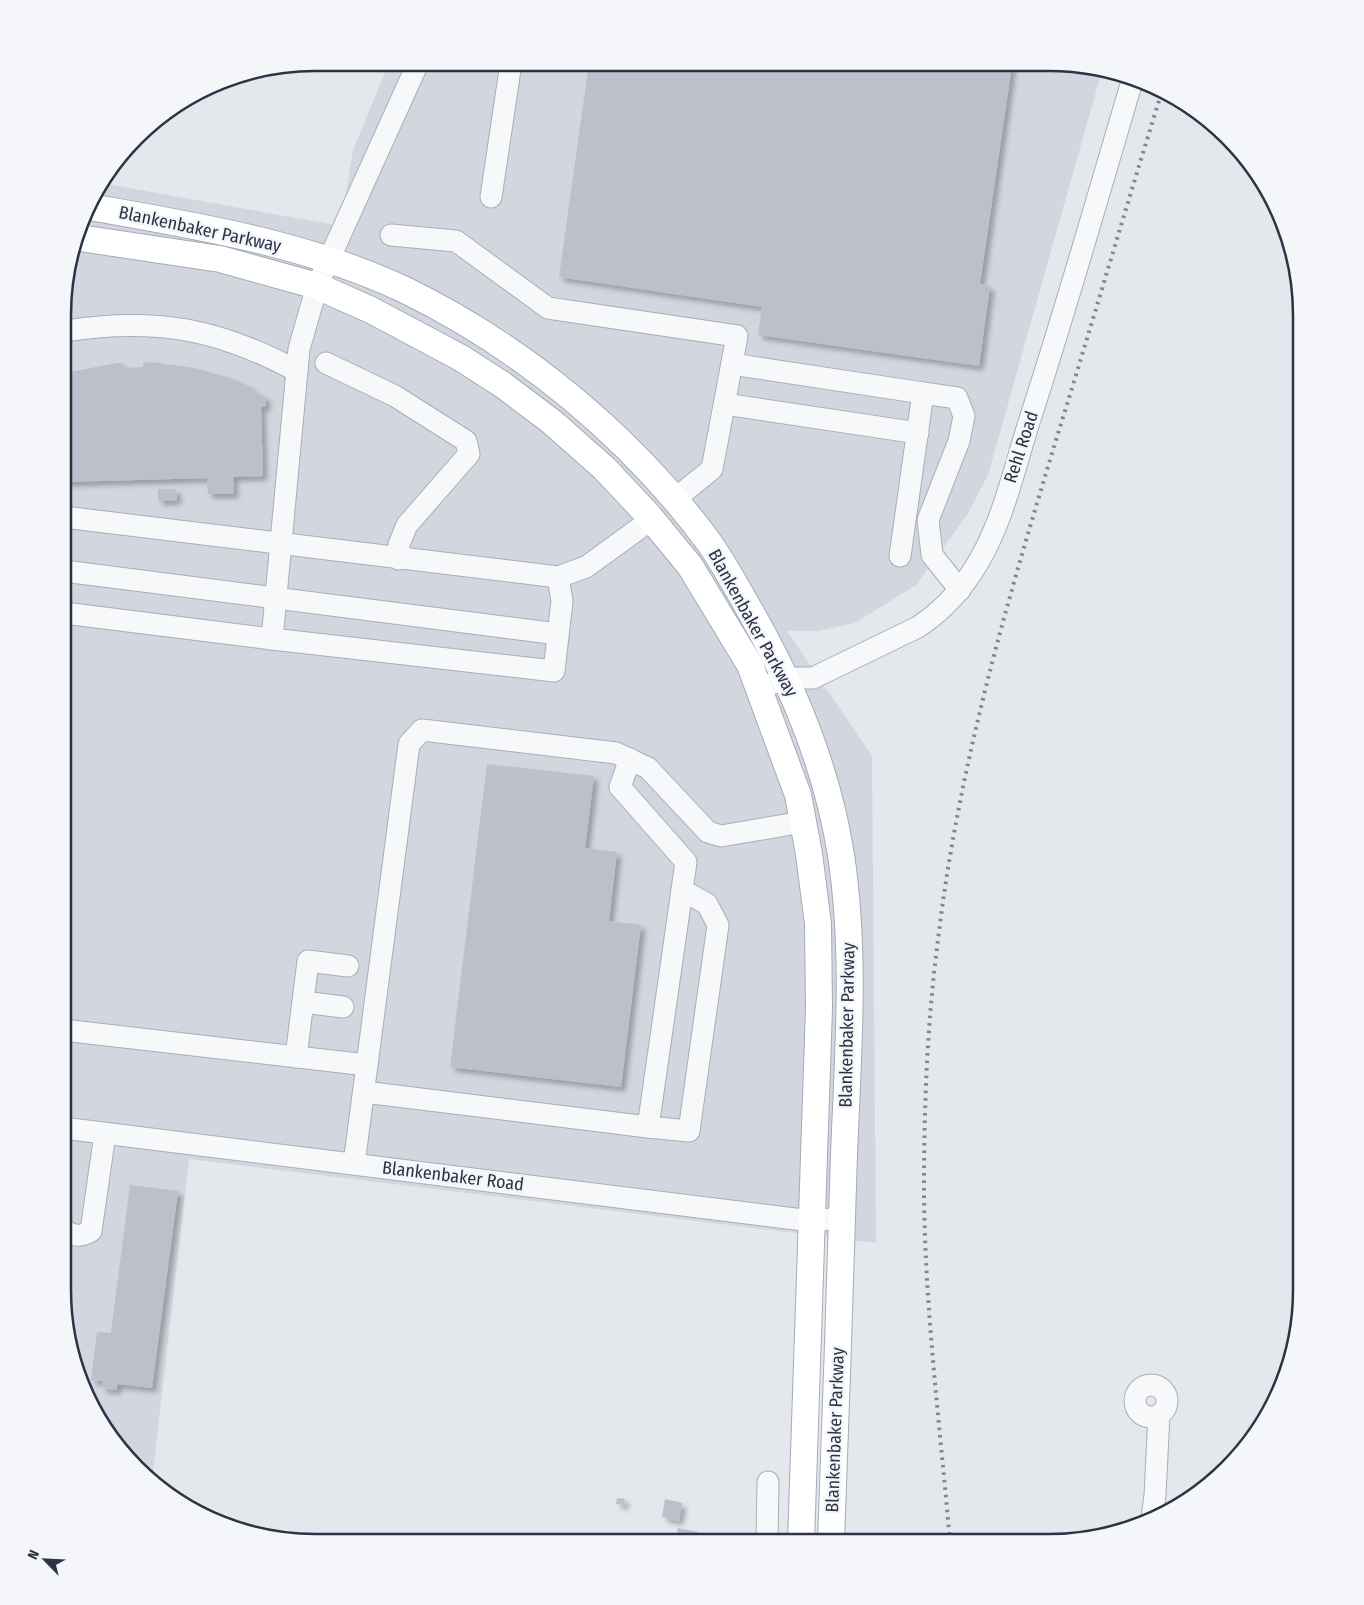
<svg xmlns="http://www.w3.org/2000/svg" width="1364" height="1605" font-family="'Fira Sans Condensed',sans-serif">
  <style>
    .built { fill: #d2d6de }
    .building { fill: #bbc0ca; filter: url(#shadow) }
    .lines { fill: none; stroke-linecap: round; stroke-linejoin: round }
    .minor-casing { stroke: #a9aeb7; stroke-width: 23 }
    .major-casing { stroke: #a3abb8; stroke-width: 28 }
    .minor { stroke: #f7f8fa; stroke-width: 21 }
    .major { stroke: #fff; stroke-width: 26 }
    .rail { stroke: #7d8696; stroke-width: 4; stroke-dasharray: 2.5 5; stroke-linecap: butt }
    .labels { text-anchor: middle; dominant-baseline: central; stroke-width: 5; stroke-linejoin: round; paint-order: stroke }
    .street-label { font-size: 18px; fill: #2b3445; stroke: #f4f6f9 }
    .rim { fill: none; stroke: #2b3445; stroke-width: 2.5 }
  </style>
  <defs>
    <filter id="shadow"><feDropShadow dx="4.5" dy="4.5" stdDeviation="2.5" flood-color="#0004"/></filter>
  </defs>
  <rect width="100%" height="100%" fill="#e4e7ec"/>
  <polygon class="built" points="389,63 1082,65 1102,70 988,475 967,515 916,585 855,623 818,631 787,631 872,756 876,1243 189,1159 152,1480 136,1468 97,1416 71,1355 63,1290 65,282 96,189 101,183 341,226 353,150"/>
  <g class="building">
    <polygon points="589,63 1012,65 980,284 990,286 979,366 758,335 762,307 559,277"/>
    <polygon points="117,363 123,363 123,368 143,367 143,363 151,362 194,368 230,378 253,388 253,391 266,397 266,406 261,407 263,476 233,477 234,494 208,494 207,478 64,482 65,373"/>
    <polygon points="158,489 176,489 177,500 158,501"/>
    <polygon points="487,764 594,776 585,848 617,852 609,921 641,925 621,1087 450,1067"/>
    <polygon points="130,1185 178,1191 152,1388 118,1384 116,1390 102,1388 102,1381 91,1380 97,1332 111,1333"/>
    <polygon points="617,1498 625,1499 624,1505 616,1504"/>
    <polygon points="665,1499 682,1503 679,1521 662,1517"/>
    <polygon points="678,1528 698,1532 696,1542 675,1542"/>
  </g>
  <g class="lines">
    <defs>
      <g id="minor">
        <polyline points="418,63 317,286 299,349 272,639 554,671 562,601 558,577"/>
        <polyline points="491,197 511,63"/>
        <polyline points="391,235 456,241 548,308 737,336 712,469 675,499"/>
        <path d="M65 331C154 317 217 328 297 371"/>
        <polyline points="326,363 395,396 466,441 469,454 407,525 399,544 399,559"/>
        <polyline points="732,364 923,393"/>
        <polyline points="725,404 918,433"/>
        <polyline points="64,517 558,577 586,567 652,519"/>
        <polyline points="900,556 923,393 957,398 964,416 959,441 928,520 932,555 960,590"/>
        <polyline points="64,571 558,634"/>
        <polyline points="64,613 272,639"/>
        <path d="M771 684 786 678H813L918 627C944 610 964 587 979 561 1004 518 1015 466 1030 419 1067 306 1099 192 1133 78"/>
        <polyline points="303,1002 343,1007"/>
        <polyline points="63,1030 367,1065"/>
        <polyline points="296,1057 308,961 348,966"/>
        <polyline points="364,1092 648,1127 686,862 620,787 630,759"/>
        <polyline points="648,1127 689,1131 718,925 707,904 682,890"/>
        <polyline points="63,1128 811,1221 842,1218"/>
        <polyline points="354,1164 409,744 422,730 616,753 648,768 708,832 721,836 803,822"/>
        <path d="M63 1229C73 1236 80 1238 91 1231L105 1134"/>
        <circle cx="1151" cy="1401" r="16"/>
        <polyline points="1152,1518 1155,1495 1159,1415"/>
        <polyline points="767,1542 768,1482"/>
      </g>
      <g id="major">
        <path d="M90 207C197 226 305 243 405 290 522 347 630 436 708 541 723 562 736 586 749 609 793 685 827 767 841 855 856 954 848 1054 844 1154 840 1283 836 1413 831 1542"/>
        <polyline points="80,238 220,259 317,286 371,310 461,358 503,385 552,422 604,468 649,516 690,566 750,665 798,795 809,854 818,924 819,1008 801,1542"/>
      </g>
    </defs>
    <use href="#minor" class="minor-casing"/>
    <use href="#major" class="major-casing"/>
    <use href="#minor" class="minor"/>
    <use href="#major" class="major"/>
    <path class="rail" d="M950 1542C940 1426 925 1309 924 1193 924 1108 927 1023 938 940 958 769 1006 605 1056 440 1092 324 1126 207 1162 91"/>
  </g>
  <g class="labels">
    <g class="street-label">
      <text transform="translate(200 229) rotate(12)">Blankenbaker Parkway</text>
      <text transform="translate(1021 447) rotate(-72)">Rehl Road</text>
      <text transform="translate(753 623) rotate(61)">Blankenbaker Parkway</text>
      <text transform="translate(847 1025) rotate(-89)">Blankenbaker Parkway</text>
      <text transform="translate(453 1176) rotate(7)">Blankenbaker Road</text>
      <text transform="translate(835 1430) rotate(-88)">Blankenbaker Parkway</text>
    </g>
  </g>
  <path d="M0 0H1364V1605H0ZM315 71H1049A244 244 0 0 1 1293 315V1290A244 244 0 0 1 1049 1534H315A244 244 0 0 1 71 1290V315A244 244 0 0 1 315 71Z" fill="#f4f6f9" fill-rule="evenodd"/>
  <path class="rim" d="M315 71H1049A244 244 0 0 1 1293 315V1290A244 244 0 0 1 1049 1534H315A244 244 0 0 1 71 1290V315A244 244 0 0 1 315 71Z"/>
  <g transform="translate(45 1560) rotate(294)" stroke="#f4f6f9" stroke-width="4" paint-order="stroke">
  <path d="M0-4L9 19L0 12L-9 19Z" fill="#2b3445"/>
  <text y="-8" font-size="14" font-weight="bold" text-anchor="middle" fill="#2b3445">N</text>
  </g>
</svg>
